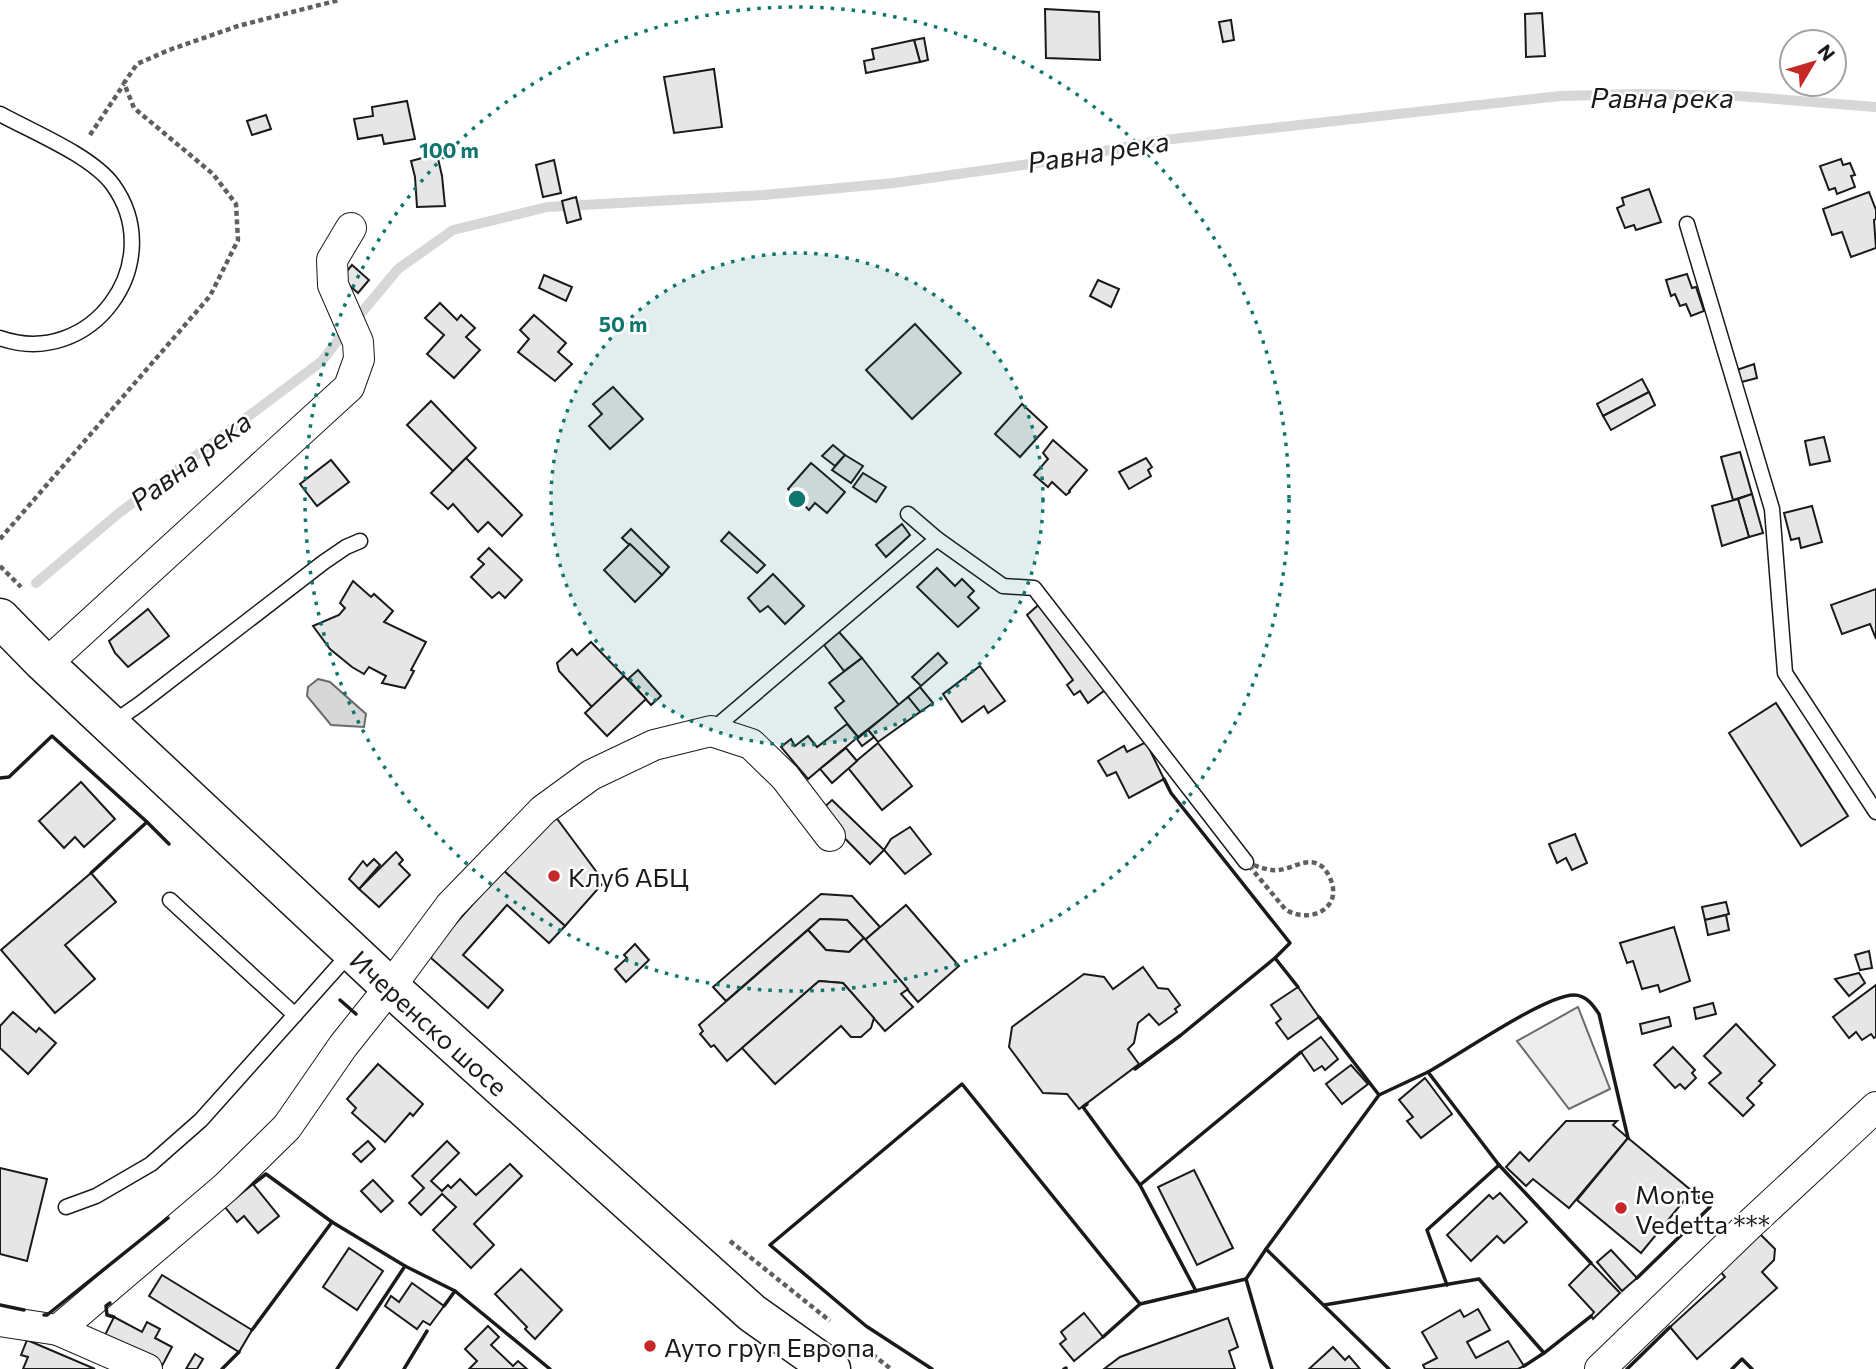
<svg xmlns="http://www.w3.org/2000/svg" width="1876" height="1369" font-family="Commissioner,sans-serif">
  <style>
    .built { fill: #ededed; stroke: #6a6a6a; stroke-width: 2 }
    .water { fill: #d7d7d7; stroke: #6a6a6a; stroke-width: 2 }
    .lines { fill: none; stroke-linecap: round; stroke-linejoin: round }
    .stream { stroke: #d7d7d7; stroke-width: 10 }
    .building { fill: #e6e6e6; stroke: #1a1a1a; stroke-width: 2 }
    .lane-casing { stroke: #1a1a1a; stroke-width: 17 }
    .street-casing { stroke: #1a1a1a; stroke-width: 32 }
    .secondary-casing { stroke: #1a1a1a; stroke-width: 41 }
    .path { stroke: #5f5f5f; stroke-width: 4.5; stroke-dasharray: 5 3.5; stroke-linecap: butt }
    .lane { stroke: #fff; stroke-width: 14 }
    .street { stroke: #fff; stroke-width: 30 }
    .secondary { stroke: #fff; stroke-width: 38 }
    .wall { stroke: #1a1a1a; stroke-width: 3.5 }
    .ring { fill: none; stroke: #0f766e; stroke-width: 3.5; stroke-dasharray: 3.5 7 }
    .poi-dot { fill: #c62828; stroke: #fff; stroke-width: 2.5 }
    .labels { text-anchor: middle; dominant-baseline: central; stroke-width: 5; stroke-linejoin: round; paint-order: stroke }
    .poi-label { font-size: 26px; fill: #1a1a1a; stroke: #fff; text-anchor: start }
    .street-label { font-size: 26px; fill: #1a1a1a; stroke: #fff }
    .water-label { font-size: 28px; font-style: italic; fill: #1a1a1a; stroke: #fff }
    .centre { fill: #0f766e; stroke: #fff; stroke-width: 3.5 }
    .ring-label { font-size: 21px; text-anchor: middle; font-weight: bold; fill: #0f766e; stroke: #fff; stroke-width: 5; stroke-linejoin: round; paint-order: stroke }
  </style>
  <rect width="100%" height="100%" fill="#fff"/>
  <polygon class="built" points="1578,1007 1610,1089 1569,1109 1517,1041"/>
  <polygon class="water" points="318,679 330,682 366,714 364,727 331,725 307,696 308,687"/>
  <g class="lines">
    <g class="stream">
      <polyline points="358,317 398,269 453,230 547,207 764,195 894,183 1051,161 1164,140 1560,96 1640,94 1738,96 1876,107"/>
      <polyline points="36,583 119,513 322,361 342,335"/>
    </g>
  </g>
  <g class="building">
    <polygon points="1045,9 1099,12 1100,60 1046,58"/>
    <polygon points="1542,13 1545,56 1526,57 1525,14"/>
    <polygon points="1231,20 1234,40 1223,42 1219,22"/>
    <polygon points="924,38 928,60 920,62 914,40"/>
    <polygon points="914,40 920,62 866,73 864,61 874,59 872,49"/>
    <polygon points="714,69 722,127 674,133 664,77"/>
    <polygon points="407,101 415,139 384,144 382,135 358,139 354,119 373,116 372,107"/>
    <polygon points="266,115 271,129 252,135 247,121"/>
    <polygon points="437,154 442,176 445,206 417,207 415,177 411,161"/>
    <polygon points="1841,159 1843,165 1850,163 1855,175 1851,176 1855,187 1837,194 1835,188 1829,190 1820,166"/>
    <polygon points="554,160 561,193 543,197 536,165"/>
    <polygon points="1649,189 1661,222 1636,230 1634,225 1625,228 1617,208 1624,205 1622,198"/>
    <polygon points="1869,192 1876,210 1876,219 1874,220 1876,248 1851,257 1842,232 1832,235 1823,209"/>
    <polygon points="576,197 581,219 567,223 562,201"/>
    <polygon points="352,265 369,280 358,293 341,278"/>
    <polygon points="1687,274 1692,288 1696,287 1704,311 1691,316 1686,304 1680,306 1675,294 1671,296 1666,280"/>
    <polygon points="544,275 572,287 566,301 539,288"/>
    <polygon points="1098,280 1119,289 1111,307 1090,296"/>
    <polygon points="440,303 457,320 461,315 475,328 466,337 480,350 454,378 427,354 444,335 425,318"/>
    <polygon points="534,315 566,343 558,352 572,364 555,381 518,352 529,339 520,330"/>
    <polygon points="915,324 961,373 912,419 866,370"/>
    <polygon points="1754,364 1757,378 1734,384 1731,372"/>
    <polygon points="1642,379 1649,392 1603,416 1597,404"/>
    <polygon points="613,387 643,419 610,449 589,426 602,414 593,404"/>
    <polygon points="1649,392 1655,405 1611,430 1603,416"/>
    <polygon points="431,401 476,448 453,471 407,425"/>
    <polygon points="1022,404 1047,427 1020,457 995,434"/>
    <polygon points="1824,437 1830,461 1810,465 1805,441"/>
    <polygon points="1053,440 1087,470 1069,491 1070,492 1066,495 1052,482 1048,487 1034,475 1048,459 1043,453"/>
    <polygon points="833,445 845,455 835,466 822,456"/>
    <polygon points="1740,452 1752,494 1733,500 1721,457"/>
    <polygon points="845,455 863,466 851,483 832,470"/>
    <polygon points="466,458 522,515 502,536 488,522 478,532 453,504 448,509 431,493"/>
    <polygon points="1146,458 1152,467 1148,470 1151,476 1129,489 1119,472"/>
    <polygon points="331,460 349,482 317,506 300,484"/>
    <polygon points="811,463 845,492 827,513 815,503 809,510 788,489"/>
    <polygon points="863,473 886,487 876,502 853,487"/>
    <polygon points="1752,494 1763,533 1749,537 1738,499"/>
    <polygon points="1738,499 1749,537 1722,546 1712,506"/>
    <polygon points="1812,506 1822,542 1801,548 1799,538 1791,540 1784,513"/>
    <polygon points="902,524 910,535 886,557 876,545"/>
    <polygon points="631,529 669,567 662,575 622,538"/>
    <polygon points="729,532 765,565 757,573 721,541"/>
    <polygon points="630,544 662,575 635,602 604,570"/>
    <polygon points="489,548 522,580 505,598 499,592 492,598 471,577 484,564 478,559"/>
    <polygon points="937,568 955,586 962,579 974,591 968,597 979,608 958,627 917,587"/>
    <polygon points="773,574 804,606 785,624 768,606 760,612 748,598"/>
    <polygon points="353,581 371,597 374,594 393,611 384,622 426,642 411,670 414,671 405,688 382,683 386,676 369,667 364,674 352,667 330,649 313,626 339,615 345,608 340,603"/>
    <polygon points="1876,589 1876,639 1870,624 1842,634 1831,605"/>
    <polygon points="1043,601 1105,690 1088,703 1080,691 1074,695 1067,685 1073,680 1027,615"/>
    <polygon points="148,609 169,636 128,667 115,653 109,641"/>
    <polygon points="839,632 862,658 844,671 824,645"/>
    <polygon points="591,642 624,676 592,707 559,671 557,663 572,649 577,655"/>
    <polygon points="938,653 947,663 921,686 912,677"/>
    <polygon points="862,658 899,705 858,737 835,708 844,701 829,683"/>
    <polygon points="980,666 1005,701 988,713 984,706 962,722 943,694"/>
    <polygon points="638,670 661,696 651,705 628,679"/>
    <polygon points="624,676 646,699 607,736 585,713"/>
    <polygon points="920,687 933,703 920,712 908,697"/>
    <polygon points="908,697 920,712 878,742 868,730"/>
    <polygon points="1776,703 1848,816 1801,846 1729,733"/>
    <polygon points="847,724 858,737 808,779 781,747 791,739 795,746 808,736 817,747"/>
    <polygon points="868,730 874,737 862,746 857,739"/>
    <polygon points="1146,742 1164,779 1129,798 1116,772 1107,776 1098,761 1124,746 1127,752"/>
    <polygon points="878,743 912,786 882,810 848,768"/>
    <polygon points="846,748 857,761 832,783 820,769"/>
    <polygon points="81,782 115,819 84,847 75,837 64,848 39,821"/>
    <polygon points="832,800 884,850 870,864 819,812"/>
    <polygon points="555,816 604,882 565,926 503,870"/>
    <polygon points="910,827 931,854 905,874 884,850 891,839"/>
    <polygon points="1575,834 1587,863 1572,870 1566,858 1557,863 1549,844"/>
    <polygon points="396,852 403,860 399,864 410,875 379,907 359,889"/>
    <polygon points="374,859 380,865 359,889 349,879 363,861 367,866"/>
    <polygon points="503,870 565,926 549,943 507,905 463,955 503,990 488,1008 431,958 434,948"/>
    <polygon points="91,873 116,902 65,945 95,979 55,1013 1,950"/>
    <polygon points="821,894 852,896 880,927 865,940 847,920 820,919 726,1001 713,987"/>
    <polygon points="1726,902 1729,914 1705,920 1702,907"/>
    <polygon points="906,905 959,966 918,1002 865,940"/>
    <polygon points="1726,915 1729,930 1708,935 1705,920"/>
    <polygon points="820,919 847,920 864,938 849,952 826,950 808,930"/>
    <polygon points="1674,927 1690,981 1660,992 1658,985 1642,989 1633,961 1627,963 1620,943"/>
    <polygon points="808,930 826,950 849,952 864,938 908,989 901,994 913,1007 885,1031 843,983 819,981 727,1061 714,1045 711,1047 702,1036 700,1034 703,1031 699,1025"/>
    <polygon points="635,944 649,960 626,982 615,969 627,958 624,955"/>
    <polygon points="1869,951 1872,968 1860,970 1855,955"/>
    <polygon points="1143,967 1158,988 1168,989 1180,1005 1175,1009 1177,1012 1159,1025 1149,1014 1138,1023 1134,1043 1128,1049 1139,1064 1079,1109 1067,1094 1043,1093 1009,1047 1012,1027 1084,974 1104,977 1113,989"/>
    <polygon points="1859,973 1865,983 1849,996 1835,979"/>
    <polygon points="819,981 843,983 874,1018 871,1028 861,1037 851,1037 841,1026 775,1084 742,1048"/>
    <polygon points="1876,985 1876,1037 1874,1038 1871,1034 1862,1040 1856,1032 1849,1038 1833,1017"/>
    <polygon points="1298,987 1319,1017 1288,1039 1276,1023 1281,1019 1271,1005"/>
    <polygon points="1713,1003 1716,1014 1696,1019 1694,1008"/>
    <polygon points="13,1012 36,1032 39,1028 56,1043 28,1074 0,1048 0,1026"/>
    <polygon points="1669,1017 1671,1026 1642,1034 1640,1024"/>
    <polygon points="1736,1024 1775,1065 1759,1081 1762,1083 1747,1098 1754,1105 1743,1116 1709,1083 1721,1073 1704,1056"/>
    <polygon points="1321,1037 1338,1059 1325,1070 1322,1066 1314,1071 1301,1052"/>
    <polygon points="1673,1047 1695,1070 1692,1073 1696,1078 1685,1089 1680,1084 1675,1088 1654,1065"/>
    <polygon points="378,1064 423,1104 413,1116 410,1113 385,1142 352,1113 356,1108 347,1099"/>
    <polygon points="1351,1065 1368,1084 1342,1104 1326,1084"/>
    <polygon points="1425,1078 1452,1114 1421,1138 1407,1121 1413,1117 1399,1100"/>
    <polygon points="1566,1121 1617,1121 1613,1125 1628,1138 1569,1208 1533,1179 1526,1186 1506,1167 1520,1152 1529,1161"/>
    <polygon points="1628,1138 1692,1191 1641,1253 1577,1200"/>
    <polygon points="368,1141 375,1149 361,1162 353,1154"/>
    <polygon points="447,1141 459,1153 431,1181 442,1191 448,1185 451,1188 460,1179 476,1195 510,1164 522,1176 474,1224 494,1245 471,1268 433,1230 456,1207 442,1194 421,1215 409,1203 424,1188 412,1176"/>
    <polygon points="0,1168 47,1179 27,1261 0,1254"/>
    <polygon points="1194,1170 1233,1248 1197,1265 1158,1187"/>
    <polygon points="373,1180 393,1201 381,1212 361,1191"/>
    <polygon points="253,1184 279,1216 258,1233 244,1216 237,1222 225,1207"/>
    <polygon points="1500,1193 1527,1222 1504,1243 1497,1236 1471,1261 1447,1235 1489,1195 1493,1199"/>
    <polygon points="1759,1233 1775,1249 1774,1260 1762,1272 1777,1288 1697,1359 1670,1327 1725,1277 1720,1271"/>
    <polygon points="349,1248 383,1271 357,1310 323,1287"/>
    <polygon points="1611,1250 1637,1278 1622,1291 1597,1262"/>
    <polygon points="1591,1263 1620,1293 1593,1319 1591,1316 1594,1312 1569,1285"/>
    <polygon points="521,1269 562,1310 535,1339 525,1329 527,1327 495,1294"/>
    <polygon points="162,1275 252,1330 239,1352 149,1296"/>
    <polygon points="412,1283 444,1306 430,1325 423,1321 417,1329 385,1306 391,1296 399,1302"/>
    <polygon points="1478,1309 1490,1330 1467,1342 1476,1358 1508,1341 1524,1366 1518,1369 1425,1369 1423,1365 1437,1358 1422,1332 1460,1310 1464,1317"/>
    <polygon points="1084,1313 1103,1337 1074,1361 1060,1344 1066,1339 1061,1332"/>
    <polygon points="114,1317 142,1332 147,1322 160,1329 155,1338 172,1347 162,1366 105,1335"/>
    <polygon points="1228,1318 1238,1347 1229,1351 1235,1369 1104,1369 1120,1357"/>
    <polygon points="488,1326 499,1337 491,1345 513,1366 518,1361 527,1369 469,1369 477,1361 465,1349"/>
    <polygon points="27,1340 95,1369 23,1369 28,1357 21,1355"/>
    <polygon points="1333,1347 1345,1360 1349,1356 1360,1369 1309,1369"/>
    <polygon points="195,1354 203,1359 197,1369 186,1369"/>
  </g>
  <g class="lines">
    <defs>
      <g id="lane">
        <path d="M0 114C33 132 92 156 113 185 169 263 91 370 0 338"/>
        <polyline points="1687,224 1772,509 1785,673 1876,812"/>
        <polyline points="908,514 937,539 1003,586 1034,588 1246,862"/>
        <polyline points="111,724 141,703 324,562 346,547 360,541"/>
        <polyline points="711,731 937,539"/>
        <polyline points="170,900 295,1015"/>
        <polyline points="66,1207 96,1196 151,1164 201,1120 351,952"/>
      </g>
      <g id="street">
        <polyline points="46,664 349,387 359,359 358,342 333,285 332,260 351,228"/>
        <polyline points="0,1321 58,1330"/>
        <polyline points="147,1369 58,1330 226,1187 287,1127 343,1046 390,987 450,906 543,810 591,775 654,745 711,731 751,744 785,777 830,836"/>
        <polyline points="1600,1369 1748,1226 1876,1107"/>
      </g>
      <g id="secondary">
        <path id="s1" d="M0 618 42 661 390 987 752 1313 831 1369"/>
      </g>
    </defs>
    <use href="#lane" class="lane-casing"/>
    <use href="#street" class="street-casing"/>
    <use href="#secondary" class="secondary-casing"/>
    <g class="path">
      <polyline points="90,135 124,84"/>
      <polyline points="0,539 210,296 238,240 236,204 213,174 134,108 124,83 137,64 169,50 238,26 339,0"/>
      <polyline points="0,566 21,587"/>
      <path d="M1246 862C1254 865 1263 869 1272 870 1292 873 1315 846 1330 878 1344 909 1309 925 1285 909Z"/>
      <polyline points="730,1241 830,1321"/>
      <polyline points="859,1344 891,1369"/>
    </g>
    <use href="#lane" class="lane"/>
    <use href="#street" class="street"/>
    <use href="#secondary" class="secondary"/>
    <g class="wall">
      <polyline points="0,778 9,777 52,736 147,822"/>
      <polyline points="1164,779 1171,793 1290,943 1275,958 1298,987"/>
      <polyline points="91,873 147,822 169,844"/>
      <polyline points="340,1000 356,1014"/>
      <polyline points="1135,1069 1181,1035 1275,958"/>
      <path d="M1428 1072C1459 1055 1545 995 1574 995 1586 995 1593 1005 1599 1014L1628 1138"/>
      <polyline points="1379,1095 1428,1072 1499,1165 1591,1263"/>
      <polyline points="1087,1104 1083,1107 1140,1185"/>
      <polyline points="253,1184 266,1174 332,1222 405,1266 337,1369"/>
      <polyline points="1266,1249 1379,1095 1319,1017"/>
      <polyline points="405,1266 455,1291"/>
      <polyline points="1637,1278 1710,1207 1692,1191"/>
      <polyline points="1246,1279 1266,1249 1389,1369"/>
      <polyline points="1447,1285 1427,1230 1499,1165"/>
      <polyline points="1196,1291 1140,1185 1301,1052"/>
      <polyline points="110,1303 106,1306 107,1315 114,1317"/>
      <polyline points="0,1305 24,1310"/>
      <polyline points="1324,1305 1479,1279 1544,1353 1524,1366"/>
      <polyline points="444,1306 455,1291 550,1369"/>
      <polyline points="44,1315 47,1315 168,1218"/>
      <polyline points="252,1330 332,1222"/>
      <polyline points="1103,1337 1140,1304 1246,1279 1272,1369"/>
      <polyline points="1544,1353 1591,1316"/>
      <polyline points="222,1369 239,1352"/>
      <polyline points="404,1369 427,1331"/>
      <polyline points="932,1369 866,1326 770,1245 962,1084 1140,1304"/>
      <polyline points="1064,1369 1066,1368"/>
      <polyline points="1627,1369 1670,1327"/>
      <polyline points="1732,1369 1742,1359 1752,1369"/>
    </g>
  </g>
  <circle cx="797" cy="499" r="246" fill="#0f766e" fill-opacity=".12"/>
  <g class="ring">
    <circle cx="797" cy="499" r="246"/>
    <circle cx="797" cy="499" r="492"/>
  </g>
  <g class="poi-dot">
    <circle cx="554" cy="876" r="7"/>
    <circle cx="1621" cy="1208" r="7"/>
    <circle cx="650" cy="1346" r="7"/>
  </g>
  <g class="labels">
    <g class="poi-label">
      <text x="568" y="876">Клуб АБЦ</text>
      <text x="1635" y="1193">Monte<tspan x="1635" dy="30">Vedetta ***</tspan></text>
      <text x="664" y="1346">Ауто груп Европа</text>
    </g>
    <g class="street-label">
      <text stroke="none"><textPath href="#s1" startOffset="590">Ичеренско шосе</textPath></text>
    </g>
    <g class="water-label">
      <text x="1662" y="97">Равна река</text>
      <text transform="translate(1098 151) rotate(-9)">Равна река</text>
      <text transform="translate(190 460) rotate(-37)">Равна река</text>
    </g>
  </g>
  <circle cx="797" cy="499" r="10" class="centre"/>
  <g class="ring-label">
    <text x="449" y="158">100 m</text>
    <text x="623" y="332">50 m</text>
  </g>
  <g transform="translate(1813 63) rotate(52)"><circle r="33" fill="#ffffff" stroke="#a3a3a3" stroke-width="2"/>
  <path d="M0-5L12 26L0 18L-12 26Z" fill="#c62828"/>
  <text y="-10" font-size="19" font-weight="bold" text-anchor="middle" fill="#1a1a1a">N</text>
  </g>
</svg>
